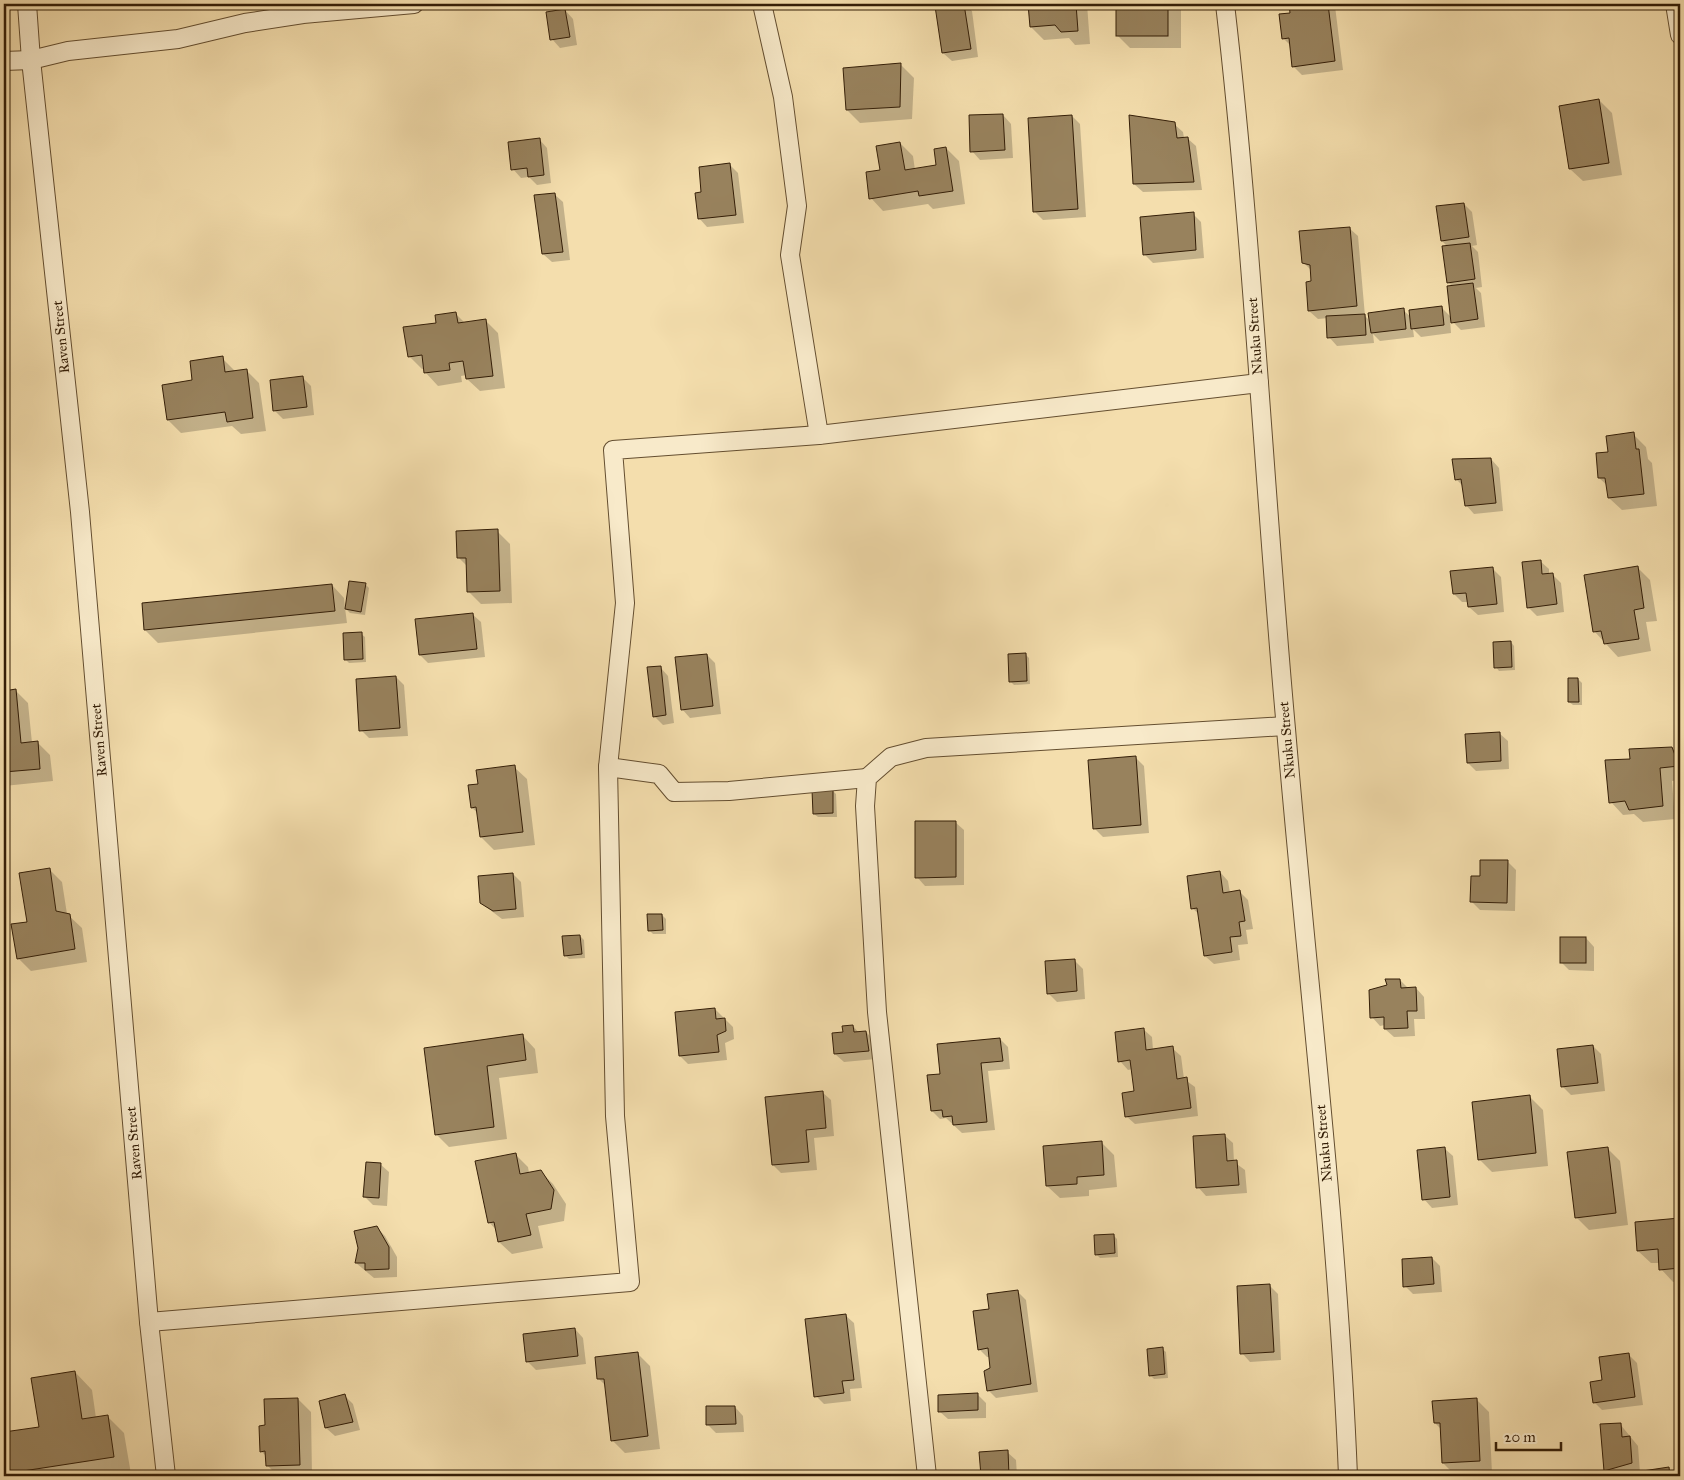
<svg xmlns="http://www.w3.org/2000/svg" width="1684" height="1480" font-family="'IM FELL Great Primer',serif">
  <style>
    .shadow { fill: #0003 }
    .building { fill: #98825d; stroke: #341e07 }
    .lines { fill: none; stroke-linecap: round; stroke-linejoin: round }
    .street-casing { stroke: #644e30; stroke-width: 20 }
    .street { stroke: #f8eaca; stroke-width: 18 }
    .labels { text-anchor: middle; dominant-baseline: central; stroke-width: 4; stroke-linejoin: round; paint-order: stroke }
    .street-label { font-size: 14px; fill: #341e07; stroke: #f8eaca }
  </style>
  <rect width="100%" height="100%" fill="#f4dead"/>
  <filter id="stains"><feTurbulence type="fractalNoise" baseFrequency=".004" numOctaves="4"/><feColorMatrix values="0 0 0 0 .2 0 0 0 0 .09 0 0 0 0 .02 0 0 0 .5 -.17"/></filter>
  <radialGradient id="worn" r=".72"><stop offset=".6" stop-color="#630" stop-opacity="0"/><stop offset="1" stop-color="#630" stop-opacity=".3"/></radialGradient>
  <g class="shadow">
    <polygon points="964,4 972,11 978,57 952,61 943,53 936,7"/>
    <polygon points="1030,4 1087,4 1090,44 1075,45 1069,38 1044,40 1031,27"/>
    <polygon points="1117,4 1178,4 1181,6 1181,48 1130,48 1117,35"/>
    <polygon points="1290,4 1333,4 1335,6 1343,70 1302,75 1293,66 1291,46 1283,38 1292,14"/>
    <polygon points="565,10 573,19 577,45 560,48 552,39"/>
    <polygon points="901,65 914,78 912,119 860,123 847,110"/>
    <polygon points="1599,100 1612,113 1622,175 1583,181 1570,169"/>
    <polygon points="1003,115 1011,124 1013,158 980,160 972,151"/>
    <polygon points="1072,116 1080,124 1086,217 1043,220 1034,211"/>
    <polygon points="1174,124 1183,132 1184,138 1187,138 1196,146 1202,190 1143,192 1134,184"/>
    <polygon points="539,139 547,148 551,183 537,185 529,177 521,178 513,169"/>
    <polygon points="900,143 913,156 915,170 938,166 946,148 959,161 965,204 933,209 928,204 883,211 871,198"/>
    <polygon points="730,165 738,173 744,223 707,227 699,218 703,193"/>
    <polygon points="554,194 563,202 570,260 552,262 543,254 536,196"/>
    <polygon points="1464,204 1472,212 1477,245 1472,246 1478,252 1482,287 1476,288 1481,293 1485,327 1461,330 1450,319 1451,333 1421,337 1413,329 1414,337 1380,341 1373,334 1374,343 1337,346 1329,337 1328,318 1318,319 1309,311 1312,271 1303,262 1349,228 1358,236 1365,316 1370,321 1403,310 1411,317 1441,307 1452,318 1453,287 1448,282 1448,247 1442,241"/>
    <polygon points="1193,214 1201,222 1204,258 1153,263 1144,254"/>
    <polygon points="456,314 465,323 485,320 498,333 505,388 480,391 467,379 467,375 461,376 462,382 438,386 426,373 425,369 422,369 409,356 438,324"/>
    <polygon points="222,358 235,371 246,370 259,383 266,431 241,434 232,426 181,433 168,420 194,381"/>
    <polygon points="303,378 311,386 314,415 283,419 274,410"/>
    <polygon points="1633,434 1646,447 1648,459 1652,463 1657,506 1622,510 1609,498 1608,486 1599,478 1609,453"/>
    <polygon points="1491,459 1499,468 1503,511 1474,514 1466,505 1463,486 1456,479"/>
    <polygon points="497,531 510,544 512,603 481,604 468,591 467,566 458,557"/>
    <polygon points="1540,561 1549,569 1549,575 1552,574 1561,583 1564,612 1537,616 1528,607"/>
    <polygon points="1637,567 1650,580 1657,621 1646,622 1651,651 1618,657 1595,632"/>
    <polygon points="1492,568 1501,577 1504,612 1478,615 1469,607 1469,602 1462,602 1454,594"/>
    <polygon points="365,584 369,588 365,615 350,613 345,608 347,623 158,643 145,630 332,585 344,598 345,608"/>
    <polygon points="472,614 481,622 485,657 428,663 420,655"/>
    <polygon points="361,634 365,637 366,662 349,663 345,659"/>
    <polygon points="1511,642 1514,646 1515,670 1499,671 1496,667"/>
    <polygon points="1025,654 1029,658 1030,684 1014,685 1010,681"/>
    <polygon points="707,655 715,663 721,714 690,718 682,709"/>
    <polygon points="660,667 668,676 674,723 663,725 654,716"/>
    <polygon points="396,677 404,685 408,736 369,738 361,730"/>
    <polygon points="1578,679 1582,683 1582,705 1573,705 1569,702"/>
    <polygon points="16,691 28,703 32,743 37,742 50,755 53,781 4,786 4,692"/>
    <polygon points="1499,733 1508,741 1509,769 1476,771 1468,763"/>
    <polygon points="1672,748 1680,757 1680,780 1672,781 1675,819 1643,822 1634,814 1623,815 1611,802 1632,760"/>
    <polygon points="1135,757 1144,766 1149,833 1103,837 1095,829"/>
    <polygon points="514,767 527,779 535,845 494,850 481,837 479,814 472,808 479,785"/>
    <polygon points="832,790 836,794 837,817 818,817 814,814"/>
    <polygon points="955,822 964,830 964,885 925,886 917,877"/>
    <polygon points="1508,862 1516,870 1515,911 1480,910 1472,902 1481,877"/>
    <polygon points="49,869 62,882 67,914 82,928 87,962 31,971 18,958 28,923"/>
    <polygon points="1220,872 1228,881 1230,893 1240,892 1248,900 1253,929 1246,930 1248,944 1238,945 1240,960 1214,964 1205,956 1200,915 1192,908"/>
    <polygon points="513,874 521,882 524,917 502,919 481,903"/>
    <polygon points="662,915 666,919 666,934 653,934 649,930"/>
    <polygon points="580,936 584,940 585,958 569,959 565,955"/>
    <polygon points="1586,938 1594,947 1594,971 1569,970 1561,962"/>
    <polygon points="1074,960 1083,969 1085,999 1057,1002 1048,993"/>
    <polygon points="1400,980 1409,989 1416,988 1424,997 1425,1019 1414,1019 1415,1036 1394,1037 1385,1029 1385,1025 1380,1026 1372,1017 1389,986"/>
    <polygon points="715,1009 733,1027 734,1039 725,1043 727,1060 688,1064 680,1056"/>
    <polygon points="853,1026 859,1033 866,1032 874,1040 876,1059 844,1062 835,1054 844,1033"/>
    <polygon points="1143,1029 1152,1037 1153,1050 1172,1048 1181,1056 1184,1079 1195,1087 1198,1116 1135,1124 1126,1116 1136,1092 1133,1069 1128,1070 1120,1061"/>
    <polygon points="523,1036 535,1049 538,1073 499,1078 507,1139 449,1147 436,1134 425,1049"/>
    <polygon points="1000,1039 1008,1047 1010,1069 988,1071 995,1130 962,1133 946,1118 940,1119 932,1111"/>
    <polygon points="1593,1046 1601,1054 1605,1091 1571,1095 1563,1087"/>
    <polygon points="822,1092 831,1100 834,1136 814,1138 817,1170 781,1173 773,1165"/>
    <polygon points="1530,1097 1543,1110 1548,1166 1492,1172 1479,1159"/>
    <polygon points="1224,1135 1233,1143 1234,1162 1245,1170 1247,1193 1206,1196 1198,1187"/>
    <polygon points="1101,1142 1114,1155 1117,1187 1089,1190 1089,1196 1060,1198 1047,1186"/>
    <polygon points="1444,1148 1453,1156 1458,1205 1432,1208 1424,1199"/>
    <polygon points="1607,1148 1620,1161 1628,1225 1589,1230 1576,1217"/>
    <polygon points="515,1154 528,1167 529,1173 540,1171 553,1184 566,1204 564,1221 538,1226 543,1248 512,1254 499,1242 497,1231 489,1222"/>
    <polygon points="380,1164 389,1172 387,1206 373,1205 365,1197"/>
    <polygon points="1680,1220 1680,1281 1673,1282 1661,1269 1660,1263 1651,1263 1638,1251 1636,1223"/>
    <polygon points="376,1227 385,1236 397,1257 397,1277 374,1278 356,1263"/>
    <polygon points="1113,1235 1117,1239 1118,1257 1100,1258 1096,1254"/>
    <polygon points="1432,1258 1440,1266 1442,1292 1413,1294 1405,1286"/>
    <polygon points="1270,1286 1278,1294 1281,1360 1250,1362 1242,1353"/>
    <polygon points="1018,1292 1026,1300 1038,1392 996,1398 988,1390 992,1369 990,1357 987,1357 979,1349 990,1310"/>
    <polygon points="845,1315 854,1323 862,1388 850,1389 851,1401 824,1404 816,1396"/>
    <polygon points="575,1329 583,1338 586,1364 536,1370 527,1361"/>
    <polygon points="1162,1349 1166,1352 1168,1378 1154,1379 1150,1375"/>
    <polygon points="637,1353 650,1366 660,1449 625,1453 612,1440 606,1386 599,1379"/>
    <polygon points="1629,1355 1637,1363 1643,1405 1602,1410 1594,1402 1604,1382"/>
    <polygon points="75,1372 92,1390 96,1418 107,1416 124,1433 131,1474 114,1476 15,1476 11,1473"/>
    <polygon points="977,1394 986,1403 986,1418 948,1419 939,1411"/>
    <polygon points="345,1396 353,1404 360,1430 335,1436 326,1428"/>
    <polygon points="298,1399 311,1412 312,1476 278,1476 267,1465 267,1457 261,1451 266,1427"/>
    <polygon points="1476,1399 1489,1412 1492,1473 1456,1476 1443,1463 1441,1429 1435,1423"/>
    <polygon points="735,1407 743,1416 744,1432 716,1433 707,1424"/>
    <polygon points="1620,1424 1638,1446 1640,1473 1668,1469 1676,1476 1638,1476 1637,1472 1611,1476 1605,1470"/>
    <polygon points="1007,1452 1016,1460 1017,1476 982,1476 981,1453"/>
  </g>
  <g class="building">
    <polygon points="950,4 964,4 971,49 942,53 935,6"/>
    <polygon points="1028,4 1076,4 1078,31 1061,32 1055,25 1030,27"/>
    <rect x="1116" y="4" width="52" height="32"/>
    <polygon points="1289,4 1328,4 1335,61 1292,67 1289,38 1282,39 1279,14 1290,13"/>
    <polygon points="565,9 570,37 550,40 546,12"/>
    <polygon points="901,63 900,107 846,110 843,68"/>
    <polygon points="1599,99 1609,163 1569,169 1559,106"/>
    <polygon points="1003,114 1005,150 970,152 969,115"/>
    <polygon points="1072,115 1078,209 1033,212 1028,118"/>
    <polygon points="1129,115 1175,122 1177,138 1188,137 1194,182 1133,184"/>
    <polygon points="540,138 544,175 528,177 527,168 511,170 508,142"/>
    <polygon points="900,142 905,170 936,165 934,149 946,147 953,191 919,196 918,191 869,199 866,172 880,170 876,146"/>
    <polygon points="730,163 736,215 698,219 695,193 701,192 699,167"/>
    <polygon points="555,193 563,252 542,254 534,195"/>
    <polygon points="1464,203 1469,237 1441,241 1436,206"/>
    <polygon points="1194,212 1196,250 1143,255 1140,217"/>
    <polygon points="1350,227 1357,306 1308,311 1306,282 1311,281 1310,265 1302,263 1299,231"/>
    <polygon points="1470,243 1475,279 1447,283 1442,246"/>
    <polygon points="1473,283 1478,319 1451,323 1447,286"/>
    <polygon points="1442,306 1444,325 1411,329 1409,310"/>
    <polygon points="1404,308 1406,329 1371,333 1368,313"/>
    <polygon points="456,312 458,323 486,319 493,376 466,379 463,361 449,363 450,370 424,373 422,355 408,357 403,327 436,323 435,315"/>
    <polygon points="1365,314 1366,335 1327,338 1326,316"/>
    <polygon points="223,356 225,372 247,369 253,418 227,422 225,412 167,420 162,385 192,380 190,361"/>
    <polygon points="303,376 307,407 273,411 270,380"/>
    <polygon points="1634,432 1636,449 1639,449 1644,494 1608,498 1605,478 1598,478 1596,453 1608,452 1606,436"/>
    <polygon points="1491,458 1496,503 1465,506 1461,479 1455,480 1452,459"/>
    <polygon points="498,529 500,591 467,592 466,558 457,558 456,531"/>
    <polygon points="1541,560 1542,574 1553,573 1557,604 1527,608 1522,562"/>
    <polygon points="1638,566 1644,608 1634,610 1639,639 1604,644 1601,631 1593,632 1584,575"/>
    <polygon points="1493,567 1497,604 1468,607 1466,593 1453,594 1450,571"/>
    <polygon points="349,581 366,583 361,612 345,609"/>
    <polygon points="332,584 335,611 144,630 142,603"/>
    <polygon points="473,613 477,649 419,655 415,619"/>
    <polygon points="362,632 363,659 344,660 343,633"/>
    <polygon points="1511,641 1512,667 1494,668 1493,642"/>
    <polygon points="1026,653 1027,681 1009,682 1008,654"/>
    <polygon points="707,654 713,706 681,710 675,657"/>
    <polygon points="661,666 666,715 653,717 647,667"/>
    <polygon points="396,676 400,728 359,731 356,679"/>
    <polygon points="1568,678 1578,678 1579,702 1568,702"/>
    <polygon points="16,689 21,743 38,741 40,769 4,772 4,691"/>
    <polygon points="1500,732 1501,761 1467,763 1465,734"/>
    <polygon points="1672,747 1679,766 1660,768 1663,806 1629,810 1625,801 1609,803 1605,760 1630,759 1629,749"/>
    <polygon points="1136,756 1141,825 1093,829 1088,760"/>
    <polygon points="515,765 523,832 480,837 476,807 471,808 468,785 478,784 476,770"/>
    <polygon points="833,789 833,813 813,814 812,790"/>
    <polygon points="915,821 956,821 956,877 915,878"/>
    <polygon points="1480,860 1508,860 1507,903 1470,902 1471,876 1480,876"/>
    <polygon points="50,868 56,911 70,914 75,949 17,959 11,924 27,922 19,873"/>
    <polygon points="1220,871 1223,893 1240,890 1245,921 1239,922 1241,936 1230,937 1232,952 1204,956 1197,908 1191,909 1187,876"/>
    <polygon points="513,873 516,909 493,911 480,903 478,876"/>
    <polygon points="647,914 662,914 663,930 648,931"/>
    <polygon points="580,935 582,954 564,956 562,936"/>
    <rect x="1560" y="937" width="26" height="26"/>
    <polygon points="1075,959 1077,991 1047,994 1045,961"/>
    <polygon points="1385,979 1400,979 1401,988 1416,987 1417,1011 1407,1011 1408,1028 1384,1029 1384,1017 1370,1018 1369,990 1387,985"/>
    <polygon points="715,1008 716,1019 725,1018 726,1031 717,1035 719,1052 679,1056 675,1012"/>
    <polygon points="853,1025 854,1032 866,1031 869,1051 834,1054 832,1033 843,1032 842,1026"/>
    <polygon points="1144,1028 1146,1050 1173,1046 1177,1079 1187,1077 1191,1108 1125,1117 1122,1093 1134,1091 1130,1060 1118,1062 1115,1032"/>
    <polygon points="523,1034 526,1060 487,1066 494,1127 435,1135 424,1048"/>
    <polygon points="1000,1038 1003,1061 981,1063 987,1122 953,1125 952,1116 943,1117 942,1110 931,1111 927,1075 940,1074 937,1044"/>
    <polygon points="1593,1045 1598,1083 1561,1087 1557,1049"/>
    <polygon points="823,1091 826,1128 806,1130 809,1162 772,1165 765,1097"/>
    <polygon points="1530,1095 1536,1153 1478,1160 1472,1102"/>
    <polygon points="1225,1134 1227,1161 1237,1160 1239,1185 1196,1188 1193,1136"/>
    <polygon points="1102,1141 1104,1175 1077,1177 1077,1184 1046,1186 1043,1146"/>
    <polygon points="1445,1147 1450,1197 1422,1200 1417,1150"/>
    <polygon points="1608,1147 1616,1213 1575,1218 1567,1152"/>
    <polygon points="516,1153 520,1174 541,1170 554,1190 551,1209 526,1214 531,1235 498,1242 494,1222 488,1223 475,1161"/>
    <polygon points="366,1162 381,1163 379,1198 363,1197"/>
    <polygon points="1680,1218 1680,1268 1659,1270 1658,1249 1637,1251 1635,1222"/>
    <polygon points="377,1226 389,1247 389,1269 365,1270 365,1263 355,1263 358,1248 354,1231"/>
    <polygon points="1114,1234 1115,1253 1095,1255 1094,1235"/>
    <polygon points="1432,1257 1434,1284 1403,1287 1402,1259"/>
    <polygon points="1270,1284 1274,1352 1240,1354 1237,1286"/>
    <polygon points="1018,1290 1031,1384 987,1391 984,1371 990,1368 988,1348 978,1350 973,1311 989,1309 987,1294"/>
    <polygon points="846,1314 854,1380 842,1381 844,1393 814,1397 805,1319"/>
    <polygon points="575,1328 578,1356 526,1362 523,1334"/>
    <polygon points="1163,1347 1165,1374 1149,1376 1147,1349"/>
    <polygon points="638,1352 648,1436 611,1441 604,1379 597,1379 595,1357"/>
    <polygon points="1629,1353 1635,1397 1593,1403 1590,1382 1602,1380 1599,1357"/>
    <polygon points="75,1371 82,1419 108,1415 114,1457 10,1473 4,1432 39,1427 31,1378"/>
    <polygon points="978,1393 978,1410 938,1412 938,1395"/>
    <polygon points="345,1394 353,1422 325,1428 319,1401"/>
    <polygon points="298,1398 300,1465 266,1466 265,1451 260,1452 259,1426 265,1425 264,1399"/>
    <polygon points="1477,1398 1480,1461 1442,1463 1440,1423 1434,1423 1432,1401"/>
    <polygon points="706,1406 735,1406 736,1424 706,1425"/>
    <polygon points="1621,1423 1622,1437 1630,1436 1632,1463 1604,1471 1600,1424"/>
    <polygon points="1008,1450 1009,1476 981,1476 979,1452"/>
    <polygon points="1669,1467 1670,1476 1637,1476 1636,1472"/>
  </g>
  <g class="lines">
    <defs>
      <g id="street">
        <polyline points="27,4 31,60 80,512 149,1322 166,1476"/>
        <polyline points="762,4 783,97 797,206 790,255 819,435"/>
        <path d="M1225 4C1253 245 1264 487 1286 729 1307 978 1338 1227 1348 1476"/>
        <polyline points="1675,4 1680,35"/>
        <polyline points="4,61 31,60 68,51 178,39 245,23 303,14 414,4"/>
        <polyline points="608,767 659,774 674,792 729,791 867,778"/>
        <polyline points="149,1322 630,1282 615,1116 608,767 625,603 613,450 819,435 1259,383"/>
        <polyline points="927,1476 877,1012 865,806 867,778 891,757 926,748 1285,726"/>
      </g>
    </defs>
    <use href="#street" class="street-casing"/>
    <use href="#street" class="street"/>
  </g>
  <g class="labels">
    <g class="street-label">
      <text transform="translate(1255 336) rotate(-94)">Nkuku Street</text>
      <text transform="translate(61 337) rotate(-96)">Raven Street</text>
      <text transform="translate(99 740) rotate(-95)">Raven Street</text>
      <text transform="translate(1287 740) rotate(-95)">Nkuku Street</text>
      <text transform="translate(134 1143) rotate(-95)">Raven Street</text>
      <text transform="translate(1324 1143) rotate(-95)">Nkuku Street</text>
    </g>
  </g>
  <rect width="1684" height="1480" fill="none" stroke="#f4dead" stroke-width="20"/>
  <rect x="5" y="5" width="1674" height="1470" fill="none" stroke="#341e07" stroke-width="2.5"/>
  <rect x="10" y="10" width="1664" height="1460" fill="none" stroke="#341e07"/>
  <path d="M1496 1442v8h65v-8" fill="none" stroke="#341e07" stroke-width="2.5"/>
  <text x="1504" y="1442" font-size="15" fill="#341e07" stroke="#f8eaca" stroke-width="4" paint-order="stroke">20 m</text>
  <rect width="100%" height="100%" filter="url(#stains)"/>
  <rect width="100%" height="100%" fill="url(#worn)"/>
</svg>
